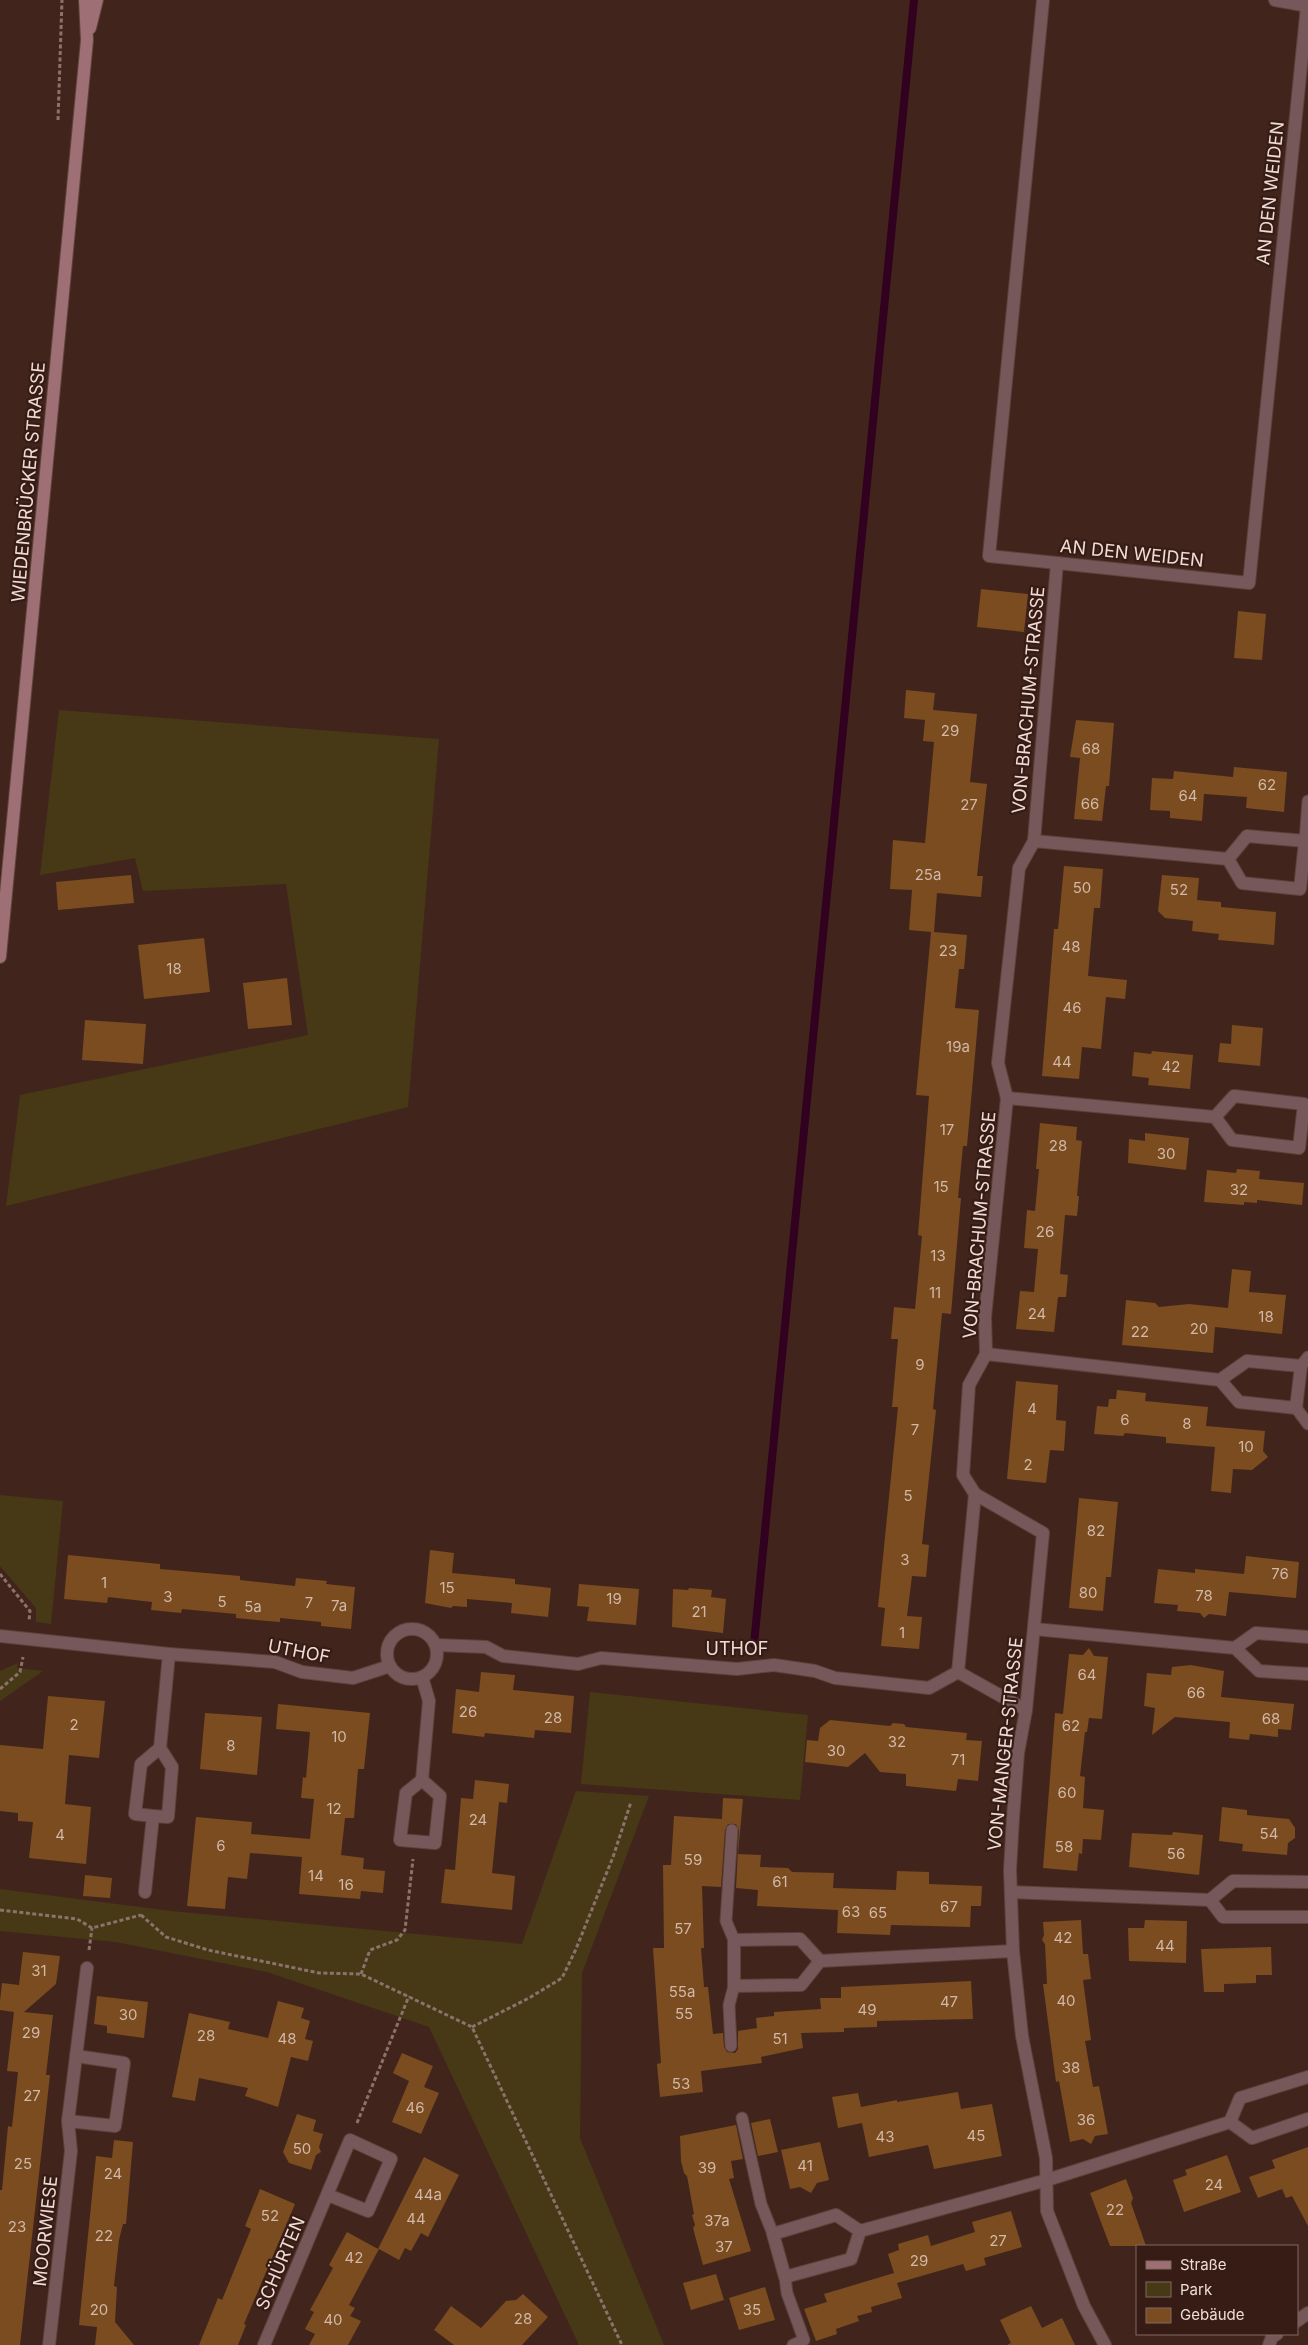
<svg xmlns="http://www.w3.org/2000/svg" width="1308" height="2345" font-family="Inter,sans-serif">
  <style>
    .green { fill: #473816 }
    .lines { fill: none; stroke-linecap: round; stroke-linejoin: round }
    .stream { stroke: #330120; stroke-width: 8 }
    .building { fill: #7a4c1f }
    .lane-casing { stroke: #5d423b; stroke-width: 13 }
    .street-casing { stroke: #5d423b; stroke-width: 14 }
    .secondary-casing { stroke: #5d423b; stroke-width: 14 }
    .path { stroke: #8b736c; stroke-width: 3; stroke-dasharray: 4 2.5; stroke-linecap: butt }
    .lane { stroke: #76585b; stroke-width: 11 }
    .street { stroke: #76585b; stroke-width: 12 }
    .secondary { stroke: #9e6f74; stroke-width: 12 }
    .labels { text-anchor: middle; dominant-baseline: central; stroke-width: 4.5; stroke-linejoin: round; paint-order: stroke }
    .number-label { font-size: 15px; fill: #d2b8a9 }
    .street-label { font-size: 18px; fill: #efdcd7; stroke: #361c14 }
  </style>
  <rect width="100%" height="100%" fill="#41251d"/>
  <g class="green">
    <polygon points="59,710 439,739 408,1107 6,1206 20,1095 308,1035 286,884 143,891 135,858 40,875"/>
    <polygon points="0,1495 63,1501 51,1624 36,1622 36,1608 0,1566"/>
    <polygon points="18,1663 17,1668 43,1671 0,1701 0,1671"/>
    <polygon points="590,1692 808,1715 800,1800 581,1784"/>
    <polygon points="576,1791 649,1796 582,1973 580,2138 664,2345 579,2345 429,2027 267,1972 116,1942 0,1931 0,1889 171,1911 522,1944"/>
  </g>
  <g class="lines">
    <polyline class="stream" points="754,1644 914,0"/>
  </g>
  <g class="building">
    <polygon points="981,589 1028,594 1024,632 977,627"/>
    <polygon points="1238,611 1266,614 1262,660 1234,658"/>
    <polygon points="906,690 935,693 933,710 977,714 970,782 987,784 977,876 983,876 981,897 937,893 934,932 967,935 964,969 959,969 955,1008 979,1010 967,1146 963,1146 958,1198 961,1198 951,1314 942,1313 933,1409 936,1410 922,1544 929,1545 926,1577 912,1576 907,1616 922,1617 919,1649 881,1646 885,1608 878,1607 898,1407 892,1407 898,1339 891,1339 894,1307 915,1309 922,1236 918,1235 929,1096 916,1095 931,932 909,930 912,890 890,889 893,840 925,843 934,742 923,741 925,720 904,718"/>
    <polygon points="1076,720 1114,723 1109,786 1106,786 1102,821 1074,819 1080,758 1070,757"/>
    <polygon points="1234,767 1287,772 1284,812 1246,808 1247,797 1204,794 1202,821 1170,818 1170,811 1150,810 1152,778 1173,779 1174,771 1233,777"/>
    <polygon points="1064,866 1103,869 1100,908 1094,908 1088,976 1127,980 1125,999 1106,997 1101,1049 1082,1047 1079,1079 1042,1076 1054,929 1058,929"/>
    <polygon points="131,875 134,903 58,910 56,882"/>
    <polygon points="1162,875 1199,878 1197,900 1221,902 1221,907 1276,912 1274,945 1218,940 1219,934 1192,931 1193,921 1165,918 1158,911"/>
    <polygon points="204,938 210,992 144,999 138,945"/>
    <polygon points="287,978 292,1025 248,1029 243,983"/>
    <polygon points="85,1020 146,1024 143,1064 82,1060"/>
    <polygon points="1232,1025 1263,1028 1260,1066 1218,1062 1220,1043 1231,1044"/>
    <polygon points="1152,1051 1193,1055 1190,1089 1148,1085 1149,1078 1132,1076 1134,1052 1151,1054"/>
    <polygon points="1040,1123 1077,1127 1076,1140 1082,1141 1077,1196 1079,1196 1077,1216 1065,1215 1060,1274 1068,1275 1066,1297 1058,1297 1054,1332 1016,1329 1020,1291 1034,1292 1038,1249 1024,1248 1027,1210 1035,1211 1039,1169 1036,1169"/>
    <polygon points="1145,1133 1189,1138 1186,1170 1128,1163 1129,1139 1145,1141"/>
    <polygon points="1237,1169 1260,1171 1259,1179 1304,1183 1302,1205 1257,1200 1257,1203 1244,1202 1244,1205 1204,1202 1207,1170 1236,1173"/>
    <polygon points="1232,1269 1251,1271 1249,1292 1286,1295 1282,1334 1215,1327 1213,1353 1122,1345 1126,1300 1155,1303 1159,1307 1189,1304 1228,1308"/>
    <polygon points="1016,1381 1058,1385 1056,1420 1066,1421 1064,1451 1050,1450 1046,1483 1007,1479"/>
    <polygon points="1117,1390 1146,1393 1145,1401 1208,1407 1206,1426 1265,1431 1263,1451 1268,1457 1252,1470 1233,1469 1231,1493 1211,1491 1215,1447 1166,1443 1166,1437 1125,1433 1123,1436 1094,1434 1097,1406 1108,1407 1109,1399 1116,1399"/>
    <polygon points="1079,1498 1118,1502 1111,1577 1106,1577 1103,1611 1069,1608"/>
    <polygon points="430,1550 454,1553 452,1573 515,1579 515,1584 551,1588 548,1617 511,1613 512,1603 467,1599 467,1607 453,1606 451,1608 425,1603"/>
    <polygon points="68,1555 160,1564 160,1569 240,1576 240,1580 295,1586 296,1578 327,1581 326,1584 355,1587 351,1629 321,1626 321,1622 280,1618 280,1622 267,1621 236,1618 236,1614 182,1609 181,1613 151,1610 152,1602 108,1597 107,1603 64,1599"/>
    <polygon points="1246,1556 1299,1562 1296,1598 1229,1592 1226,1616 1209,1614 1204,1618 1200,1613 1177,1611 1178,1605 1154,1603 1158,1569 1195,1573 1195,1569 1244,1574"/>
    <polygon points="579,1584 639,1589 636,1625 587,1621 589,1607 577,1606"/>
    <polygon points="689,1588 712,1590 711,1597 726,1599 723,1633 672,1627 673,1589 688,1590"/>
    <polygon points="1089,1648 1094,1656 1108,1657 1102,1719 1089,1718 1087,1732 1085,1732 1080,1776 1085,1777 1083,1808 1104,1810 1101,1840 1083,1839 1082,1854 1079,1853 1077,1871 1043,1868 1055,1713 1063,1714 1069,1654 1083,1655"/>
    <polygon points="1191,1665 1224,1671 1221,1697 1294,1704 1291,1730 1278,1729 1278,1737 1250,1734 1249,1740 1229,1738 1230,1722 1175,1717 1152,1735 1155,1708 1144,1706 1147,1673 1171,1675 1172,1667"/>
    <polygon points="481,1672 515,1675 513,1690 574,1696 571,1733 535,1730 534,1738 485,1733 484,1737 452,1733 456,1689 479,1692"/>
    <polygon points="48,1696 105,1701 99,1758 69,1755 65,1804 91,1807 86,1864 29,1858 33,1822 18,1821 18,1813 0,1811 0,1745 43,1749"/>
    <polygon points="278,1704 370,1713 364,1769 358,1769 354,1818 345,1818 341,1855 364,1858 363,1869 385,1871 383,1893 361,1891 360,1899 299,1894 302,1857 250,1853 247,1879 228,1877 225,1909 187,1906 196,1817 252,1822 251,1834 310,1839 314,1799 301,1798 303,1777 306,1778 310,1732 276,1729"/>
    <polygon points="205,1713 262,1717 257,1775 200,1769"/>
    <polygon points="830,1720 890,1726 893,1723 904,1724 906,1727 967,1733 966,1740 982,1741 978,1781 958,1779 956,1791 906,1786 906,1774 880,1772 865,1753 848,1767 805,1762 807,1740 818,1741 820,1728"/>
    <polygon points="475,1780 509,1784 507,1803 499,1802 492,1873 515,1876 512,1910 441,1903 445,1869 455,1870 461,1798 473,1799"/>
    <polygon points="723,1798 743,1799 738,1854 761,1855 760,1867 788,1868 792,1872 834,1873 833,1888 896,1890 897,1871 929,1872 929,1884 982,1886 981,1906 971,1906 970,1927 891,1925 890,1935 837,1933 838,1910 757,1906 758,1890 736,1888 739,1830 736,1824 728,1824 725,1830 721,1887 702,1886 704,1948 701,1948 704,1987 708,1987 713,2034 723,2033 724,2047 727,2052 735,2053 738,2049 738,2031 757,2028 756,2018 774,2016 774,2012 821,2009 820,1998 841,1998 841,1987 971,1981 973,2019 877,2021 877,2027 844,2028 844,2032 801,2033 803,2048 761,2057 762,2063 701,2071 703,2092 660,2097 657,2064 661,2063 653,1948 664,1948 663,1865 671,1865 674,1816 722,1819"/>
    <polygon points="1222,1807 1247,1810 1247,1815 1289,1819 1295,1828 1295,1838 1288,1843 1287,1855 1242,1851 1243,1844 1219,1841"/>
    <polygon points="1173,1832 1203,1835 1199,1875 1129,1867 1132,1833 1172,1835"/>
    <polygon points="85,1875 112,1878 110,1898 83,1896"/>
    <polygon points="1081,1920 1083,1954 1088,1954 1091,1979 1083,1980 1091,2040 1085,2041 1093,2087 1099,2086 1108,2134 1095,2136 1091,2144 1083,2139 1070,2142 1059,2081 1056,2082 1043,1984 1047,1984 1045,1944 1042,1940 1044,1935 1043,1922"/>
    <polygon points="1145,1920 1187,1921 1186,1963 1129,1961 1128,1928 1144,1928"/>
    <polygon points="1271,1947 1272,1975 1256,1975 1256,1983 1224,1984 1224,1992 1204,1992 1201,1949"/>
    <polygon points="23,1952 60,1956 56,1984 24,2012 53,2015 46,2075 50,2075 20,2345 0,2345 0,2190 2,2190 8,2126 12,2127 18,2072 7,2071 14,2012 0,2010 0,2001 2,1983 19,1985"/>
    <polygon points="97,1996 148,2002 144,2038 107,2033 107,2026 94,2024"/>
    <polygon points="278,2001 304,2008 301,2018 310,2021 305,2039 313,2041 308,2061 291,2057 278,2107 245,2096 248,2088 199,2078 195,2101 172,2097 189,2013 230,2022 228,2029 268,2038"/>
    <polygon points="402,2053 433,2066 424,2087 439,2093 421,2134 392,2122 409,2081 393,2073"/>
    <polygon points="958,2092 961,2109 992,2104 1002,2156 934,2169 928,2145 869,2157 862,2123 838,2128 832,2097 858,2093 861,2107 897,2100 897,2102"/>
    <polygon points="297,2114 316,2120 313,2131 323,2134 319,2147 321,2152 316,2155 311,2170 289,2163 283,2152"/>
    <polygon points="770,2119 778,2152 758,2156 751,2123"/>
    <polygon points="736,2125 743,2159 731,2161 734,2178 729,2179 751,2251 703,2265 693,2228 695,2225 692,2215 694,2214 687,2176 684,2173 681,2161 680,2136"/>
    <polygon points="114,2140 133,2142 126,2224 123,2224 119,2240 114,2286 117,2287 115,2322 134,2345 95,2345 97,2327 79,2325 96,2156 112,2158"/>
    <polygon points="820,2142 829,2180 817,2183 811,2193 800,2187 790,2189 781,2150"/>
    <polygon points="1308,2147 1308,2226 1292,2196 1286,2198 1282,2189 1258,2198 1249,2177 1275,2168 1272,2160"/>
    <polygon points="1227,2155 1241,2192 1184,2212 1173,2180 1187,2175 1185,2170"/>
    <polygon points="424,2157 459,2175 428,2237 421,2233 411,2251 405,2248 399,2260 379,2249 349,2305 355,2308 350,2316 361,2321 348,2345 309,2345 315,2334 305,2329 314,2312 310,2310 333,2268 329,2265 347,2232 378,2249"/>
    <polygon points="1126,2179 1133,2198 1131,2203 1146,2246 1110,2246 1090,2193"/>
    <polygon points="260,2189 295,2204 244,2324 246,2325 238,2345 199,2345 218,2298 222,2300 251,2229 245,2226"/>
    <polygon points="1011,2211 1022,2247 984,2258 986,2265 966,2271 963,2264 897,2283 902,2298 871,2307 872,2312 857,2316 859,2321 836,2329 837,2334 816,2341 804,2309 827,2302 824,2294 894,2273 888,2254 899,2250 898,2244 928,2235 931,2246 975,2232 972,2222"/>
    <polygon points="716,2274 724,2300 691,2310 683,2283"/>
    <polygon points="765,2287 775,2320 739,2330 729,2298"/>
    <polygon points="523,2294 548,2317 522,2345 454,2345 434,2330 451,2306 481,2328 506,2301 516,2300"/>
    <polygon points="1031,2306 1042,2328 1062,2318 1075,2345 1007,2345 1011,2343 1000,2320"/>
  </g>
  <g class="lines">
    <defs>
      <g id="lane">
        <polyline points="1305,841 1308,801"/>
        <polyline points="1301,1366 1308,1357"/>
        <polyline points="1296,1408 1308,1424"/>
        <polyline points="732,1830 726,1921 734,1940"/>
        <polyline points="731,2046 729,2005 734,1986"/>
        <polyline points="742,2118 761,2204 773,2234"/>
        <polyline points="785,2277 787,2293 804,2340 793,2345"/>
      </g>
      <g id="street">
        <polyline points="1043,0 989,556 1249,583 1307,6"/>
        <polyline points="1275,0 1308,6"/>
        <polyline points="1034,841 1228,859 1247,836 1305,841 1300,889 1242,883 1228,859"/>
        <polyline points="1007,1098 1215,1117 1234,1096 1304,1104 1299,1148 1232,1140 1215,1117"/>
        <polyline points="986,1354 1220,1380 1239,1402 1296,1408 1301,1366 1247,1361 1220,1380"/>
        <polyline points="975,1494 1043,1533 1026,1710 1018,1753 1013,1818 1010,1870 1013,1951 1022,2036 1046,2158 1047,2211 1084,2306 1105,2345"/>
        <polyline points="1034,1629 1235,1648 1259,1671 1308,1674"/>
        <circle cx="412" cy="1654" r="25"/>
        <polyline points="0,1636 169,1654 275,1662 302,1672 353,1678 390,1666"/>
        <polyline points="436,1645 486,1647 503,1656 578,1664 601,1658 737,1669 774,1665 815,1671 835,1678 929,1688 958,1672 1026,1710"/>
        <polyline points="1235,1648 1256,1633 1308,1637"/>
        <polyline points="958,1672 975,1494 963,1475 969,1385 986,1354 985,1317 1007,1098 998,1063 1019,868 1034,841 1057,563"/>
        <polyline points="422,1780 440,1796 435,1843 400,1840 406,1793 422,1780 429,1701 422,1677"/>
        <polyline points="153,1816 168,1817 172,1767 160,1748"/>
        <polyline points="145,1892 153,1816 135,1814 141,1764 160,1748 169,1654"/>
        <polyline points="1011,1892 1210,1900 1233,1881 1308,1882"/>
        <polyline points="1210,1900 1223,1917 1308,1917"/>
        <polyline points="820,1961 801,1985 734,1986 734,1940 800,1939 820,1961 1013,1951"/>
        <polyline points="68,2121 115,2126 124,2063 76,2056"/>
        <polyline points="1230,2122 1252,2138 1308,2119"/>
        <polyline points="860,2231 851,2259 785,2277 773,2234 836,2215 860,2231 1047,2180 1230,2122 1240,2098 1308,2077"/>
        <polyline points="1297,2321 1308,2313"/>
        <polyline points="49,2345 71,2151 68,2121 87,1968"/>
        <polyline points="264,2345 350,2140 391,2159 368,2211 328,2195"/>
        <polyline points="1269,2345 1272,2337 1277,2334"/>
      </g>
      <g id="secondary">
        <polyline points="90,28 97,0"/>
        <polyline points="0,957 87,40 85,0"/>
      </g>
    </defs>
    <use href="#lane" class="lane-casing"/>
    <use href="#street" class="street-casing"/>
    <use href="#secondary" class="secondary-casing"/>
    <g class="path">
      <polyline points="58,120 62,0"/>
      <polyline points="0,1574 30,1611 29,1621"/>
      <polyline points="0,1689 20,1672 23,1657"/>
      <polyline points="0,1910 77,1919 92,1928 141,1915"/>
      <polyline points="141,1915 166,1937 208,1950 319,1973 361,1974 472,2027 622,2345"/>
      <polyline points="89,1950 92,1928"/>
      <polyline points="361,1974 370,1950 397,1940 405,1930 413,1859"/>
      <polyline points="472,2027 529,1998 562,1978 576,1949 613,1857 631,1802"/>
      <polyline points="357,2123 409,1996"/>
    </g>
    <use href="#lane" class="lane"/>
    <use href="#street" class="street"/>
    <use href="#secondary" class="secondary"/>
  </g>
  <g class="labels">
    <g class="number-label">
      <text x="950" y="730">29</text>
      <text x="1091" y="748">68</text>
      <text x="1267" y="784">62</text>
      <text x="1188" y="795">64</text>
      <text x="1090" y="803">66</text>
      <text x="969" y="804">27</text>
      <text x="928" y="874">25a</text>
      <text x="1082" y="887">50</text>
      <text x="1179" y="889">52</text>
      <text x="1071" y="946">48</text>
      <text x="948" y="950">23</text>
      <text x="174" y="968">18</text>
      <text x="1072" y="1007">46</text>
      <text x="958" y="1046">19a</text>
      <text x="1062" y="1061">44</text>
      <text x="1171" y="1066">42</text>
      <text x="947" y="1129">17</text>
      <text x="1058" y="1145">28</text>
      <text x="1166" y="1153">30</text>
      <text x="941" y="1186">15</text>
      <text x="1239" y="1189">32</text>
      <text x="1045" y="1231">26</text>
      <text x="938" y="1255">13</text>
      <text x="935" y="1292">11</text>
      <text x="1037" y="1313">24</text>
      <text x="1266" y="1316">18</text>
      <text x="1199" y="1328">20</text>
      <text x="1140" y="1331">22</text>
      <text x="920" y="1364">9</text>
      <text x="1032" y="1408">4</text>
      <text x="1125" y="1419">6</text>
      <text x="1187" y="1423">8</text>
      <text x="915" y="1429">7</text>
      <text x="1246" y="1446">10</text>
      <text x="1028" y="1464">2</text>
      <text x="908" y="1495">5</text>
      <text x="1096" y="1530">82</text>
      <text x="905" y="1559">3</text>
      <text x="1280" y="1573">76</text>
      <text x="104" y="1582">1</text>
      <text x="447" y="1587">15</text>
      <text x="1088" y="1592">80</text>
      <text x="1204" y="1595">78</text>
      <text x="168" y="1596">3</text>
      <text x="614" y="1598">19</text>
      <text x="222" y="1601">5</text>
      <text x="309" y="1602">7</text>
      <text x="339" y="1605">7a</text>
      <text x="253" y="1606">5a</text>
      <text x="699" y="1611">21</text>
      <text x="902" y="1632">1</text>
      <text x="1087" y="1674">64</text>
      <text x="1196" y="1692">66</text>
      <text x="468" y="1711">26</text>
      <text x="553" y="1717">28</text>
      <text x="1271" y="1718">68</text>
      <text x="74" y="1724">2</text>
      <text x="1071" y="1725">62</text>
      <text x="339" y="1736">10</text>
      <text x="897" y="1741">32</text>
      <text x="231" y="1745">8</text>
      <text x="836" y="1750">30</text>
      <text x="958" y="1759">71</text>
      <text x="1067" y="1792">60</text>
      <text x="334" y="1808">12</text>
      <text x="478" y="1819">24</text>
      <text x="1269" y="1833">54</text>
      <text x="60" y="1834">4</text>
      <text x="221" y="1845">6</text>
      <text x="1064" y="1846">58</text>
      <text x="1176" y="1853">56</text>
      <text x="693" y="1859">59</text>
      <text x="316" y="1875">14</text>
      <text x="780" y="1881">61</text>
      <text x="346" y="1884">16</text>
      <text x="949" y="1906">67</text>
      <text x="851" y="1911">63</text>
      <text x="878" y="1912">65</text>
      <text x="683" y="1928">57</text>
      <text x="1063" y="1937">42</text>
      <text x="1165" y="1945">44</text>
      <text x="39" y="1970">31</text>
      <text x="682" y="1991">55a</text>
      <text x="1066" y="2000">40</text>
      <text x="949" y="2001">47</text>
      <text x="867" y="2009">49</text>
      <text x="684" y="2013">55</text>
      <text x="128" y="2014">30</text>
      <text x="31" y="2032">29</text>
      <text x="206" y="2035">28</text>
      <text x="287" y="2038">48</text>
      <text x="780" y="2038">51</text>
      <text x="1071" y="2067">38</text>
      <text x="681" y="2083">53</text>
      <text x="32" y="2095">27</text>
      <text x="415" y="2107">46</text>
      <text x="1086" y="2119">36</text>
      <text x="976" y="2135">45</text>
      <text x="885" y="2136">43</text>
      <text x="302" y="2148">50</text>
      <text x="23" y="2163">25</text>
      <text x="805" y="2165">41</text>
      <text x="707" y="2167">39</text>
      <text x="113" y="2173">24</text>
      <text x="1214" y="2184">24</text>
      <text x="428" y="2194">44a</text>
      <text x="1115" y="2209">22</text>
      <text x="270" y="2215">52</text>
      <text x="416" y="2218">44</text>
      <text x="717" y="2220">37a</text>
      <text x="17" y="2226">23</text>
      <text x="104" y="2235">22</text>
      <text x="998" y="2240">27</text>
      <text x="724" y="2246">37</text>
      <text x="354" y="2257">42</text>
      <text x="919" y="2260">29</text>
      <text x="99" y="2309">20</text>
      <text x="752" y="2309">35</text>
      <text x="523" y="2318">28</text>
      <text x="333" y="2319">40</text>
    </g>
    <g class="street-label">
      <text transform="translate(1270 193) rotate(-84)">AN DEN WEIDEN</text>
      <text transform="translate(28 482) rotate(-85)">WIEDENBRÜCKER STRASSE</text>
      <text transform="translate(1132 553) rotate(6)">AN DEN WEIDEN</text>
      <text transform="translate(1028 700) rotate(-85)">VON-BRACHUM-STRASSE</text>
      <text transform="translate(979 1225) rotate(-85)">VON-BRACHUM-STRASSE</text>
      <text x="737" y="1648">UTHOF</text>
      <text transform="translate(299 1651) rotate(11)">UTHOF</text>
      <text transform="translate(1005 1744) rotate(-84)">VON-MANGER-STRASSE</text>
      <text transform="translate(45 2231) rotate(-84)">MOORWIESE</text>
      <text transform="translate(280 2263) rotate(-67)">SCHÜRTEN</text>
    </g>
  </g>
  <rect x="1136" y="2245" width="162" height="90" fill="#361c14" stroke="#806962"/>
  <rect x="1146" y="2261" width="25" height="8" fill="#9e6f74" stroke="#806962"/>
  <text x="1180" y="2270" font-size="15" fill="#efdcd7">Straße</text>
  <rect x="1146" y="2282" width="25" height="15" fill="#473816" stroke="#806962"/>
  <text x="1180" y="2295" font-size="15" fill="#efdcd7">Park</text>
  <rect x="1146" y="2308" width="25" height="15" fill="#7a4c1f" stroke="#806962"/>
  <text x="1180" y="2320" font-size="15" fill="#efdcd7">Gebäude</text>
</svg>
